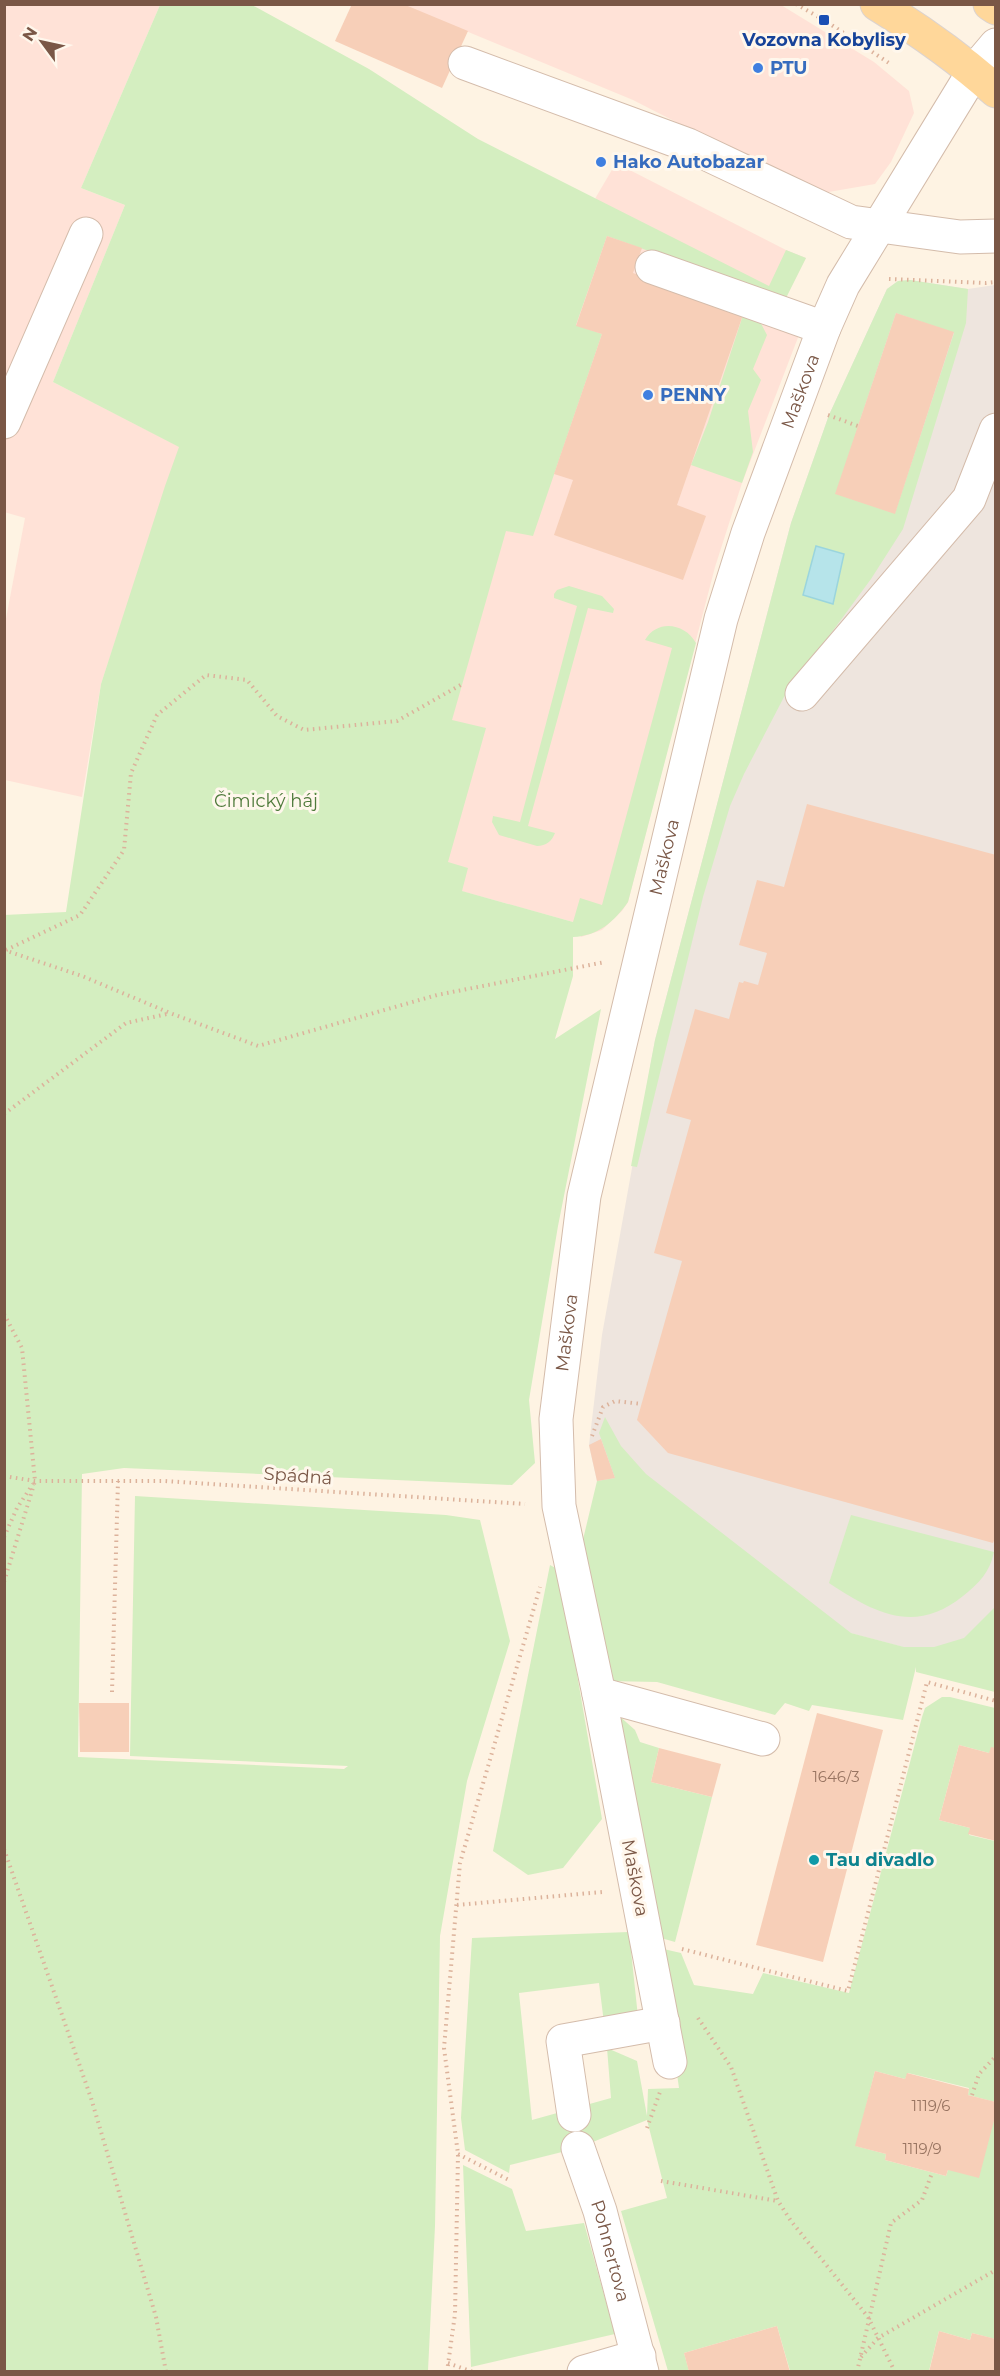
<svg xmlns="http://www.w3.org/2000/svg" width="1000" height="2376" font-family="Montserrat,sans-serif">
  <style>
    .commercial { fill: #ffe2d7 }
    .industrial { fill: #eee5de }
    .green { fill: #d4eec0; fill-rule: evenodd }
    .water { fill: #b6e4ea; stroke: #9bd5dd; stroke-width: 1.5 }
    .building { fill: #f7cfb8 }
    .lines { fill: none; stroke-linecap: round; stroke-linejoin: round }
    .minor-casing { stroke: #d4bcab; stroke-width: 35 }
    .major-casing { stroke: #dcd3cf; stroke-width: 35 }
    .path { stroke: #dcb29b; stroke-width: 4; stroke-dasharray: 1.5 4.5; stroke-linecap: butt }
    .minor { stroke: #fff; stroke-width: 33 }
    .major { stroke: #ffd79a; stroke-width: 33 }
    .transit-dot { fill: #1a4fb4; stroke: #fff7ec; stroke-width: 2 }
    .shop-dot { fill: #3f7fe0; stroke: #fff7ec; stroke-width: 2 }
    .culture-dot { fill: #0f9aa8; stroke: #fff7ec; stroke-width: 2 }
    .labels { text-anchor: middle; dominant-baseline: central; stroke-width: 6; stroke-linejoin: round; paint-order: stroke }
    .number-label { font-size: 15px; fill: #997562 }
    .transit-label { font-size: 18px; font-weight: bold; fill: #164399; stroke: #fff7ec }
    .shop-label { font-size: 18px; font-weight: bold; fill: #366cbe; stroke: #fff7ec; text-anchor: start }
    .street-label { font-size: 18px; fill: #7a5746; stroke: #fff7ec }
    .park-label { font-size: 18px; fill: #4f7a3b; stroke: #fff7ec }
    .culture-label { font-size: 18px; font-weight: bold; fill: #0d838f; stroke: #fff7ec; text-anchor: start }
  </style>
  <rect width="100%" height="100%" fill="#fef3e3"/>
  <g class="commercial">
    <polygon points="5,5 160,5 81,188 125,205 53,382 180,447 101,684 82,797 5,780 5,624 25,518 4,512"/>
    <polygon points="403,5 781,5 874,62 909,91 914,113 891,162 875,184 817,194 633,100"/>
    <polygon points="616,163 786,250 806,258 785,299 809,309 742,483 715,567 628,902 622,911 602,930 581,937 573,922 461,891 447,860 449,726 596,197"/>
  </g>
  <polygon class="industrial" points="910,280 968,289 995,285 995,1630 948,1659 790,1617 597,1481 589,1445 602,1335 655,1040 791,523 829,415 887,289 898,281"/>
  <g class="green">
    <path d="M160 5H252L369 69 478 139 769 286 786 250 806 258 785 300 607 236 576 325 602 334 533 536 506 531 452 720 486 728 448 862 468 868 462 891 573 922 580 898 602 905 672 648 645 640C657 619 685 623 696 643L628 902C614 922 598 936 573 937V976L555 1039 601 1009 558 1226 529 1400 535 1463 512 1485 124 1468 82 1474 78 1757 344 1769 348 1766 130 1756 135 1496 446 1515 480 1520 510 1641 467 1781 440 1936 435 2226 428 2371H5L4 915 66 912 101 684 165 486 179 447 53 382 125 205 81 188Z"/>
    <path d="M910 280 968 289 966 323 903 529 871 579 784 697 744 774 730 806 703 897 637 1167 631 1166 655 1040 791 523 829 415 887 289 898 281ZM896 313 954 333 895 513 858 426Z"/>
    <polygon points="744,312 757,316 767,335 753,369 761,380 748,411 753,452 742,483 691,465 708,422"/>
    <path d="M569 586 602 596 614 609 613 613 588 608 528 826 555 833C552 841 546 846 537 846L499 835 492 822 493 816 520 822 577 606 554 598V594L557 590Z"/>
    <polygon points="605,1417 621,1446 646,1474 851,1633 904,1647 934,1647 964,1638 995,1607 995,1692 916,1672 916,1667 903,1720 812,1705 809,1711 785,1703 775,1715 657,1682 607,1681 580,1552 597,1481 615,1478 599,1433"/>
    <path d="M851 1515 994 1552C990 1572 979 1583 963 1596 915 1635 874 1613 829 1583Z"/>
    <polygon points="550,1565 559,1570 602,1819 563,1868 528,1875 493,1851"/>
    <polygon points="942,1697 950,1697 995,1708 995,1748 989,1753 959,1745 939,1820 970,1828 969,1835 995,1841 995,2102 968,2095 969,2088 908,2073 905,2079 875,2071 856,2146 886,2154 885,2160 946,2176 948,2170 995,2113 995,2339 972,2333 970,2340 939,2331 929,2371 790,2371 777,2326 684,2353 689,2371 668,2371 621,2211 667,2198 647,2120 578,2148 510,2165 509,2173 465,2150 461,2118 472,1938 629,1932 638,2017 604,2023 599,1983 519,1993 532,2120 611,2098 607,2048 637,2061 647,2116 648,2089 679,2088 659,1948 681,1953 694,1985 753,1994 763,1973 849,1993 922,1717 925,1708"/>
    <polygon points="617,1714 635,1730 640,1742 659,1748 651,1782 712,1797 675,1942 654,1936"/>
    <polygon points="463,2165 512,2189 526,2231 584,2223 615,2334 471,2367"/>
  </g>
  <polygon class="water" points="816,546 844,554 833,604 803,595"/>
  <g class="building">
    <polygon points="352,4 403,4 468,31 442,88 335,41"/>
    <polygon points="607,236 642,248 633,273 744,312 677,505 706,516 683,580 554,535 573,480 554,474 602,334 576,326"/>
    <polygon points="896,313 954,332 895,514 835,494"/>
    <polygon points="807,804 996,855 996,1536 993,1543 668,1453 637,1420 682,1261 654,1253 691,1120 666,1113 695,1009 729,1019 739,982 743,983 744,981 758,985 767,953 739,945 757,880 784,887"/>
    <polygon points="601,1439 615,1478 597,1481 589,1445"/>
    <polygon points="79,1703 129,1703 129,1752 80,1752"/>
    <polygon points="817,1713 883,1730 823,1962 756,1945"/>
    <polygon points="959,1745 989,1753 991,1747 996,1748 996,1841 968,1834 970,1828 939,1820"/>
    <polygon points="659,1748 721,1764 712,1797 651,1782"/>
    <polygon points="875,2071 905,2079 907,2073 969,2089 968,2095 996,2102 996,2113 979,2178 948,2170 946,2176 885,2160 886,2154 855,2146"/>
    <polygon points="777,2326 790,2372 689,2372 684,2353"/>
    <polygon points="939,2331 970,2340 972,2333 996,2339 996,2372 929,2372"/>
  </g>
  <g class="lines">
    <defs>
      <g id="minor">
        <polyline points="465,63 688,145 851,222 960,237 996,236"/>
        <polyline points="652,267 824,328"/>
        <polyline points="4,422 86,234"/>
        <polyline points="802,694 969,499 996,430"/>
        <polyline points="599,1694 763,1739"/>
        <path id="s1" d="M670 2062 599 1694 559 1506 556 1419 584 1196 721 619 748 533 824 328 843 285 974 71 996 45"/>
        <polyline points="574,2115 563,2041 663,2023"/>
        <path id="s2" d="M578 2148 600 2211 642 2372"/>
        <polyline points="584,2372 639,2356"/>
      </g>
      <g id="major">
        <path d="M877 4C919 30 959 58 996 91"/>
        <polyline points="990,4 996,8"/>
      </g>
    </defs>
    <use href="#minor" class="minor-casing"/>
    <use href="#major" class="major-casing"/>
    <g class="path">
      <polyline points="796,4 824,20 892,65"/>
      <polyline points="889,279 986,283 996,282"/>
      <polyline points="828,415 858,426"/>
      <polyline points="4,950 82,976 170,1013 258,1046 437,995 605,962"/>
      <polyline points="6,950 80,915 124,850 131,773 157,715 206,675 247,680 277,716 304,730 397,721 464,683"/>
      <polyline points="4,1114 126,1023 167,1014"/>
      <polyline points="4,1314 22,1348 35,1481 4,1582"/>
      <polyline points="592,1436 603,1407 615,1401 642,1404"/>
      <polyline points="4,1476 35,1481 164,1481 525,1504"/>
      <polyline points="4,1537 17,1508 33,1484"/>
      <polyline points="112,1692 118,1481"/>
      <polyline points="4,1849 91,2098 156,2317 166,2372"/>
      <polyline points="457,1905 602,1892"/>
      <polyline points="682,1949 848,1991 927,1682 996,1701"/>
      <polyline points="698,2018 731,2067 778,2201 791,2221 868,2317 895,2372"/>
      <polyline points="972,2095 979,2074 996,2056"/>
      <polyline points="647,2128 660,2092"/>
      <polyline points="458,2154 509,2180"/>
      <polyline points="661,2181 778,2201"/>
      <polyline points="861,2357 878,2338 996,2270"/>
      <polyline points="448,2363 473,2372"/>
      <polyline points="447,2372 455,2314 458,2154 444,2048 460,1863 540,1587"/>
      <polyline points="857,2372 891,2223 922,2200 932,2173"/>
    </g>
    <use href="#minor" class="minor"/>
    <use href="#major" class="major"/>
  </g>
  <rect class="transit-dot" x="818" y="14" width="12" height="12" rx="3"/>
  <g class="shop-dot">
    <circle cx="758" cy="68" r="6"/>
    <circle cx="601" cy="162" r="6"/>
    <circle cx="648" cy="395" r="6"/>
  </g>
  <circle class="culture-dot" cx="814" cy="1860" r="6"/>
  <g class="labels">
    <g class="number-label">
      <text x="836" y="1776">1646/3</text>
      <text x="931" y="2105">1119/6</text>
      <text x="922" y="2148">1119/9</text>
    </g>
    <g class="transit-label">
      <text x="824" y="40">Vozovna Kobylisy</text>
    </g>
    <g class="shop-label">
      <text x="770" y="68">PTU</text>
      <text x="613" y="162">Hako Autobazar</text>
      <text x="660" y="395">PENNY</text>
    </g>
    <g class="street-label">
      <text stroke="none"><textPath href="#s1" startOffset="1713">Maškova</textPath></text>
      <text stroke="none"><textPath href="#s1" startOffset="1227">Maškova</textPath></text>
      <text stroke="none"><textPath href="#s1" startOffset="741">Maškova</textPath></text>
      <text transform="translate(298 1476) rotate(4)">Spádná</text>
      <text transform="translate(635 1878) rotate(79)">Maškova</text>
      <text stroke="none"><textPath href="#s2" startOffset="108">Pohnertova</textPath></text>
    </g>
    <g class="park-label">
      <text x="266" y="801">Čimický háj</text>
    </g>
    <g class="culture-label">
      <text x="826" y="1860">Tau divadlo</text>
    </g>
  </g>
  <rect width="1000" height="2376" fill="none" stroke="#7a5746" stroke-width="12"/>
  <g transform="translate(42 42) rotate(303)" stroke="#fff7ec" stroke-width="4.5" paint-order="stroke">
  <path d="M0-4.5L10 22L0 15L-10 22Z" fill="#7a5746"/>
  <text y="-9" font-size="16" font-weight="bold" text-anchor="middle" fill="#7a5746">N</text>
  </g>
</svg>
